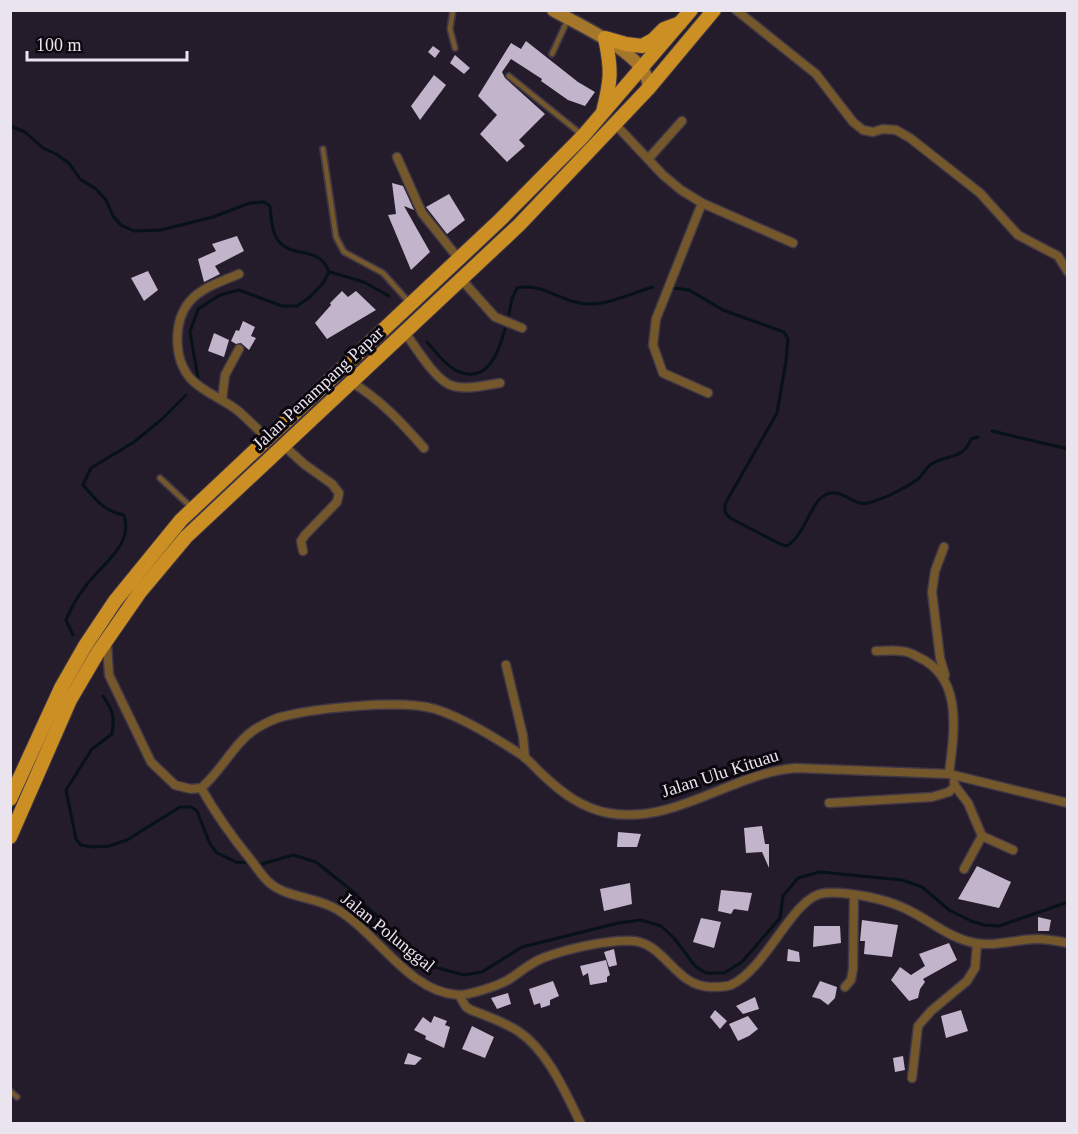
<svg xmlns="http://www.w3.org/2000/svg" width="1078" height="1134" font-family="Georgia,serif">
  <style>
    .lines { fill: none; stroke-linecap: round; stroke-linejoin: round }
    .stream { stroke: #061216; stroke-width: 3 }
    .building { fill: #c1b4cb }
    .service-casing { stroke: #403746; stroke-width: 8 }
    .minor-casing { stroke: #403746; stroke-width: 11 }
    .secondary-casing { stroke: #403746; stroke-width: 15 }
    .primary-casing { stroke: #403746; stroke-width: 16 }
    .service { stroke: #74582c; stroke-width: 4.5 }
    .minor { stroke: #74582c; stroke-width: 8 }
    .secondary { stroke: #a5772a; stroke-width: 12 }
    .primary { stroke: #cb8f24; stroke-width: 14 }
    .labels { text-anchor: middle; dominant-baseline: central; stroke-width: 6; stroke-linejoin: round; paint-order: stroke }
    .street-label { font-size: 18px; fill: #eae4ef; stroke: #0b070e }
  </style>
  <rect width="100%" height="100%" fill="#241b2b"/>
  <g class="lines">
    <g class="stream">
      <path d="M10 126 25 132 43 148 56 154 69 163 80 179 96 189 106 200 113 216 121 225 134 231 161 230 213 217 250 203 264 202 270 206C271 216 271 230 277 239 291 260 319 244 329 272L323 283 310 297 297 306H282L239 290 220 295 198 309 190 332 198 378"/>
      <polyline points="330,272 364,282 389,296"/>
      <path d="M673 288 689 290 723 310 784 332 788 339 786 361 777 413 725 504V512L730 518 780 544 787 546C806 533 810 503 825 495 841 486 853 507 868 503 884 499 904 489 918 479 922 475 926 469 930 465 945 454 963 461 971 439L978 437"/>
      <path d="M509 314 512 299 517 288C543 282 563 304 589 304 611 304 632 293 653 287"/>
      <path d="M427 342C435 351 446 366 457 371 488 385 499 351 505 329"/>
      <polyline points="992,431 1068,449"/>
      <path d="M73 635 66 620C71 608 77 597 85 587 100 565 134 546 124 515 105 512 95 499 83 485L91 468 134 442 162 419 186 395"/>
      <path d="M103 696C113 711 115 716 112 734L92 749 66 790 76 839 81 845 93 847 109 846 127 840 180 807H191L197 811 210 844 217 853 236 862 250 863"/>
      <polyline points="256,864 262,864 293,855 316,862 356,894 364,905 377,916 391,936 419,963 464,975 482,972 522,947 618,923 641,920 661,926 674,938 695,966 706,973 724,973 742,962 780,918 783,896 798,878 820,872 902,880 922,887 949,910 971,921 984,925 999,926 1068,902"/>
    </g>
  </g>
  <g class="building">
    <polygon points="526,41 578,82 595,92 585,106 568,100 541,81 542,79 511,59 502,72 505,78 545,114 519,140 525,146 507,162 480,134 497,115 478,96 511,43 521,49"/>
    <polygon points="433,46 440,51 435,58 428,52"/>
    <polygon points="455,55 470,68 464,74 450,63"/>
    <polygon points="434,75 446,85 420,120 411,106"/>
    <polygon points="392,183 403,186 414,210 404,206 430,252 411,270 388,215 396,214"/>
    <polygon points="449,194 465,220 447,234 426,207"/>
    <polygon points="237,236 244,251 215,266 220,274 204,282 198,259 216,251 212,244"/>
    <polygon points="148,271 158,290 144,301 131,278"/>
    <polygon points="342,291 348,297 356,291 376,310 327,339 315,323 331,305 330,303"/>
    <polygon points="243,321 255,327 251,336 256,338 249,350 241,343 236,344 231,341 236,330 239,331"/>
    <polygon points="214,333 229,340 224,357 208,351"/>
    <polygon points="762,826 765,844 769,844 769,868 762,852 746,853 744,828"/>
    <polygon points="618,832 641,834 637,847 617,847"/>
    <polygon points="977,866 1011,882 999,908 958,899"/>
    <polygon points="630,883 632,904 604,911 600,889"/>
    <polygon points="721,890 752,893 748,911 734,909 731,914 718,911"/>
    <polygon points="1038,917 1051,920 1049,931 1038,931"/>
    <polygon points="701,918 721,922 714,948 693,942"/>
    <polygon points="862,920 898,925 892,957 864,954 865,941 860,941"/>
    <polygon points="814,926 840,926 841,943 813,947"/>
    <polygon points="949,943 957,960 923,979 925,982 920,989 918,998 909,1001 891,980 900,967 911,975 925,966 919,954"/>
    <polygon points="614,949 617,965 609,967 604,952"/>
    <polygon points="788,949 799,952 800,962 787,961"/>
    <polygon points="606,960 610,975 607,977 607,982 590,985 588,973 583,976 580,966"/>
    <polygon points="553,981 559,996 550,1000 550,1005 541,1008 540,1003 534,1005 529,989"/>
    <polygon points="820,981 837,987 835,998 828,1005 820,999 812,997"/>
    <polygon points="508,993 511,1004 497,1009 491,998"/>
    <polygon points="755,997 759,1009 743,1014 736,1006"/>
    <polygon points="715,1010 727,1021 720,1029 710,1017"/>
    <polygon points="961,1010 968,1031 946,1038 941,1016"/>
    <polygon points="434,1016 447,1021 445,1025 450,1027 444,1048 425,1039 426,1036 414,1030 423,1017 431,1023"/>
    <polygon points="748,1016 758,1029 749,1036 738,1041 729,1024"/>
    <polygon points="472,1026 494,1037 485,1058 462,1049"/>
    <polygon points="408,1053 422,1058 415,1065 404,1064"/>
    <polygon points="903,1056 905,1070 895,1072 893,1058"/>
  </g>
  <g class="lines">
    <defs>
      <g id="service">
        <polyline points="453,10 450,29 455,48"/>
        <polyline points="552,54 568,19"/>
        <polyline points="509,76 581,134"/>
        <polyline points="323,149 336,237 344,252 383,273 409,302"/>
        <polyline points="160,478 191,507"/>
        <polyline points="10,1091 17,1097"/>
      </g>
      <g id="minor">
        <polyline points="736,10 816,74 853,122 863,130 873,132 883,129 896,130 910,138 980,193 1018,235 1058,256 1068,272"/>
        <polyline points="615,124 663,175 681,190 702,203 793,243"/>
        <polyline points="397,157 422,213 459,259"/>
        <polyline points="649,158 682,121"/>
        <polyline points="702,203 656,319 653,345 663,373 708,393"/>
        <path d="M239 274C223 281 202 287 190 301 173 321 173 359 191 379 203 392 223 399 237 410 248 419 258 430 268 439"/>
        <polyline points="461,279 495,317 522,328"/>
        <path d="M404 331C415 346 436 382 453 386 468 390 485 385 500 383"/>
        <path d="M351 382C380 399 402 423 424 448"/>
        <polyline points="222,400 225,375 239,349"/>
        <polyline points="283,445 304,464 332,484 339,493 337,502 305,535 301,541 303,551"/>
        <polyline points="944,547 935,571 932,592 940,658 945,675"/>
        <path d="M107 643 109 675 151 762 175 785 191 789 201 788C222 771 234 742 257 728 264 724 273 719 281 717 316 708 402 699 435 709 464 718 497 739 523 756 530 761 536 769 543 775 562 793 582 808 608 813 675 825 732 773 796 768L949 774 1068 803"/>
        <path d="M876 651C884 651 893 650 900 651 906 651 913 654 918 657 964 677 954 733 949 774"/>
        <polyline points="506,665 523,736 525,758"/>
        <polyline points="954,782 955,786 968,803 982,836 964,869"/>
        <path d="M201 788C216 814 232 837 251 860 257 868 263 878 271 884 288 898 318 897 338 910 378 934 409 992 458 995 470 995 497 986 508 980 519 973 530 963 543 958 566 949 609 939 634 941 665 944 676 987 711 987 717 987 726 987 731 985 768 968 793 895 825 893 848 891 886 899 906 909 930 920 948 938 975 943 996 947 1016 939 1037 939 1047 939 1058 941 1068 943"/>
        <polyline points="829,803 932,797 949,792 955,786"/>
        <polyline points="982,836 1013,850"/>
        <polyline points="845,987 851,980 853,969 854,895"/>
        <path d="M459 995 466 1007 471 1010C487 1016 504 1022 518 1031 548 1051 565 1092 581 1124"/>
        <polyline points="912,1078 918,1026 931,1011 967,981 975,968 977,944"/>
      </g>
      <path id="secondary" d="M553 10C576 24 654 57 648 89"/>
      <g id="primary">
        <path d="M603 112C611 80 612 70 605 38L626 44 642 46 653 40 664 29 680 23"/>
        <polyline points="10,799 61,688 85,646 115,601 181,520 501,219 583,136 691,10"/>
        <polyline points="10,837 70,700 97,654 140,592 186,537 519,225 648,89 714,10"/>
      </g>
    </defs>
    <use href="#service" class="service-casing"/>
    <use href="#minor" class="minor-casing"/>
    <use href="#secondary" class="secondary-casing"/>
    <use href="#primary" class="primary-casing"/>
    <use href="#service" class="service"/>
    <use href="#minor" class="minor"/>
    <use href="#secondary" class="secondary"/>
    <use href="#primary" class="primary"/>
  </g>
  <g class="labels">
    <g class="street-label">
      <text transform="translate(318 388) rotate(-43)">Jalan Penampang Papar</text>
      <text transform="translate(720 773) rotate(-18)">Jalan Ulu Kituau</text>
      <text transform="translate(388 932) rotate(39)">Jalan Polunggal</text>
    </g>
  </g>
  <rect width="1078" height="1134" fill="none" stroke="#eae4ef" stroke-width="24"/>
  <path d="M27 51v9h160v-9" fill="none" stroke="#eae4ef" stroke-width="3"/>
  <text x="36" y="51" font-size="18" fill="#eae4ef" stroke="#0b070e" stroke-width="4.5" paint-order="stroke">100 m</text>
</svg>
